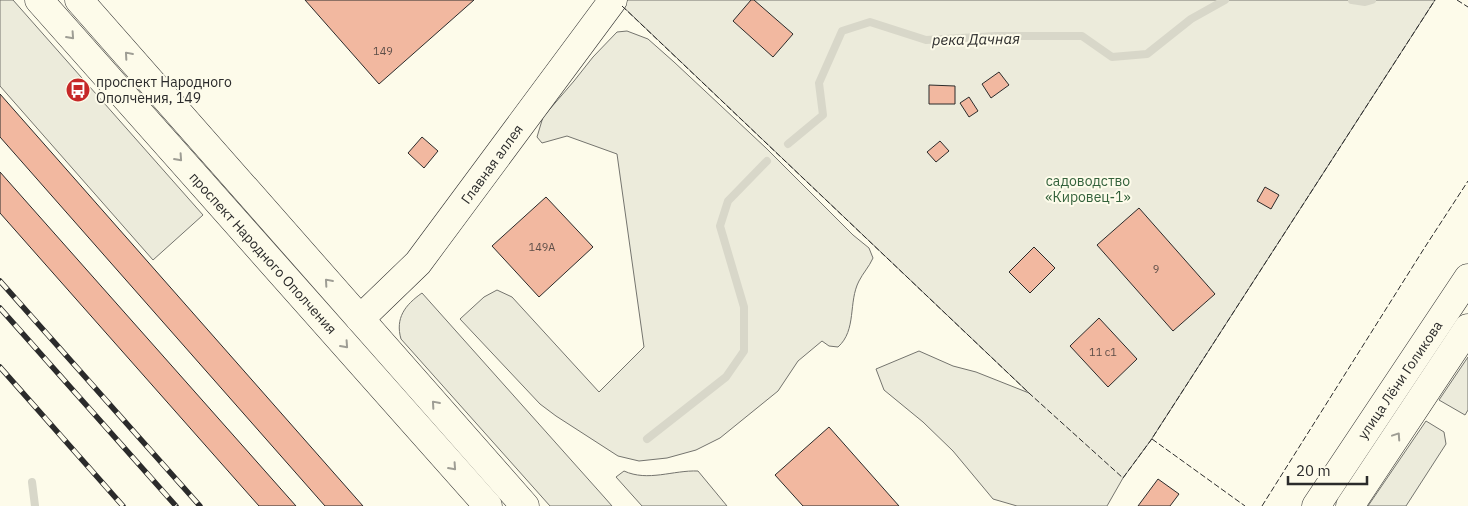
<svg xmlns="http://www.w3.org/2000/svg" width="1468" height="506" font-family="'IBM Plex Sans',sans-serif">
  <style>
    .green { fill: #ecebdb; stroke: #74746e }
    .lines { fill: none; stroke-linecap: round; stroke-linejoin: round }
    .stream { stroke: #d8d7c9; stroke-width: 8 }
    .building { fill: #f2b8a0; stroke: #2b2b2b }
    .minor-casing { stroke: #2b2b2b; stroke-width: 29 }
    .major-casing { stroke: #2b2b2b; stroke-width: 29 }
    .minor { stroke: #fdfbea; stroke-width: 28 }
    .major { stroke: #fdfbea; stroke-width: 28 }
    .rail-casing { stroke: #2b2b2b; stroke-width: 5.5 }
    .rail { stroke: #fdfbea; stroke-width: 4; stroke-dasharray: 11; stroke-linecap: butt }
    .fence { stroke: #2b2b2b; stroke-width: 1; stroke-dasharray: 6 2.5; stroke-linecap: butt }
    .oneway { stroke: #9e9d94 }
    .labels { text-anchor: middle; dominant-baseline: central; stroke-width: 4; stroke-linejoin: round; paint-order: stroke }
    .number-label { font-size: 11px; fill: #5d4e48 }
    .poi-label { font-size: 14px; fill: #2b2b2b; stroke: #fdfbea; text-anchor: start }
    .street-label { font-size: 14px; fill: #2b2b2b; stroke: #fdfbea }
    .park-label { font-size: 14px; fill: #34623c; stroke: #fdfbea }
    .water-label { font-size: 15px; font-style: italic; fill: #2b2b2b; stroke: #fdfbea }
  </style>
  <rect width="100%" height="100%" fill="#fdfbea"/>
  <g class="green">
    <polygon points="0,0 13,0 203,215 153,260 0,86"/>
    <polygon points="616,0 1435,0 1151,440 1123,478 1107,506 1017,506 993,499 953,451 923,422 884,390 876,369 919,351 953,366 976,372 1029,393"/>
    <path d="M627 31 648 39 674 62 766 148 853 235 869 248 873 258C869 267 863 273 859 281 848 302 857 330 838 347L829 346 822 341 798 361 778 391 720 438 696 450 667 458 639 461 618 456 556 416 540 404 460 319 484 297 497 290 512 297 599 392 644 347 617 154 567 136 542 143 537 137 543 117 574 81 593 57 617 32Z"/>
    <path d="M422 293 605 498 612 506H550L401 339C395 318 405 305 422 293Z"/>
    <polygon points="1468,357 1468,410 1465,415 1439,400"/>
    <polygon points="1426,421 1444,432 1446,444 1406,506 1368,506"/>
    <path d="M624 471C648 482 673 470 698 471L727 506H642L616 477Z"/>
  </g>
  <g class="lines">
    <g class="stream">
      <polyline points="1352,0 1365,2 1372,0"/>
      <polyline points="788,144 823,115 819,83 842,31 870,22 926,40 996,36 1082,36 1112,57 1147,54 1191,19 1225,0"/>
      <polyline points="647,439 726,377 744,351 744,307 720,226 728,201 767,161"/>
      <polyline points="32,482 35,506"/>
    </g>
  </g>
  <g class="building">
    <polygon points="305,0 474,0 379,84"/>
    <polygon points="751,0 754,0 793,34 773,57 733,21"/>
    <polygon points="999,72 1009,85 991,98 982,84"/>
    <polygon points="929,85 955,86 955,104 929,104"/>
    <polygon points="0,94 363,506 325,506 0,137"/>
    <polygon points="969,97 978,111 969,117 960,103"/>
    <polygon points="422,137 438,151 424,168 408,153"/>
    <polygon points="940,141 949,151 936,162 927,152"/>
    <polygon points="0,172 296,506 259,506 0,213"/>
    <polygon points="1265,187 1279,195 1271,209 1257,201"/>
    <polygon points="546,197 593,247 539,297 492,246"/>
    <polygon points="1139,208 1215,294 1173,331 1097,245"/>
    <polygon points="1034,247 1055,268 1030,293 1009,272"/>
    <polygon points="1099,318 1137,359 1108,387 1070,346"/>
    <polygon points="829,427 899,506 803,506 775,475"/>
    <polygon points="1158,479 1179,494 1170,506 1138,506"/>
  </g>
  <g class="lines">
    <defs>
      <g id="minor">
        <polyline points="360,319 418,263 613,0"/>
        <polyline points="1316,506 1468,278"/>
        <polyline points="1350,506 1468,328"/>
      </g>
      <g id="major">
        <polyline points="39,0 488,506"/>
        <polyline points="79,0 525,506"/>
      </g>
    </defs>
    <use href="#minor" class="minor-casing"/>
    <use href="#major" class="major-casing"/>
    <use href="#minor" class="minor"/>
    <use href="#major" class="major"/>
    <defs>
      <g id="rail">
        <polyline points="0,281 200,506"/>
        <polyline points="0,308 176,506"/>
        <polyline points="0,367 123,506"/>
      </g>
    </defs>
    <use href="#rail" class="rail-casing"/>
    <use href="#rail" class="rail"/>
    <g class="fence">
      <polyline points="1457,0 1468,7"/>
      <polyline points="622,6 1030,394 1123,478 1151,440 1435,0"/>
      <polyline points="1152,439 1245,506"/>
      <polyline points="1262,506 1425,247 1468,181"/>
    </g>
  </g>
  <defs><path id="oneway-chevron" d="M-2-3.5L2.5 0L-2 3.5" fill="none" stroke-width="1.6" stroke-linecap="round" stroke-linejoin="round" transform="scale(1.25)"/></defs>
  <g class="oneway">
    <use href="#oneway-chevron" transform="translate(71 36) rotate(48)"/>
    <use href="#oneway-chevron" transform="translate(128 55) rotate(-131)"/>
    <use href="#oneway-chevron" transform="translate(179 158) rotate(48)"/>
    <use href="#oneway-chevron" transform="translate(328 282) rotate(-131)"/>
    <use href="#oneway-chevron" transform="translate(345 345) rotate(48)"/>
    <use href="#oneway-chevron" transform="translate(435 404) rotate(-131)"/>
    <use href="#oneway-chevron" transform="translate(1397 436) rotate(-56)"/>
    <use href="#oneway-chevron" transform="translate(453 467) rotate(48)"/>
  </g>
  <defs>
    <symbol id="bus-disc" viewBox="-11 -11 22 22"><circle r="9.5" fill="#c62828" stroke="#fdfbea"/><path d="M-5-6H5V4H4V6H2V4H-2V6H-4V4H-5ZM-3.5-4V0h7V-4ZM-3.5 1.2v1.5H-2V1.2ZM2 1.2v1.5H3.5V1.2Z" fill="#fff"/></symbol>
  </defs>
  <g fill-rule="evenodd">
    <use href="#bus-disc" x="64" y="76" width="28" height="28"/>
  </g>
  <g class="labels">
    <g class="number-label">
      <text x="383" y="51">149</text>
      <text x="542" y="247">149А</text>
      <text x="1156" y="269">9</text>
      <text x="1103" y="352">11 с1</text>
    </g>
    <g class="poi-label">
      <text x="96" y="82">проспект Народного<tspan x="96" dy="16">Ополчения, 149</tspan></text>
    </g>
    <g class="street-label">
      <text transform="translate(492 164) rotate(-54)">Главная аллея</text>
      <text transform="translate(263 253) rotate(48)">проспект Народного Ополчения</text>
      <text transform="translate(1400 380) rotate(-56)">улица Лёни Голикова</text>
    </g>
    <g class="park-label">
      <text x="1088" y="181">садоводство<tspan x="1088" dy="16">«Кировец-1»</tspan></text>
    </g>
    <g class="water-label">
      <text transform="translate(976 39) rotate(-1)">река Дачная</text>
    </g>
  </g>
  <path d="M1288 476v8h79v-8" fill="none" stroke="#2b2b2b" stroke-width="2.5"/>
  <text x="1296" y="476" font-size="15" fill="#2b2b2b" stroke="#fdfbea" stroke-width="4" paint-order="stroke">20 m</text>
</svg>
